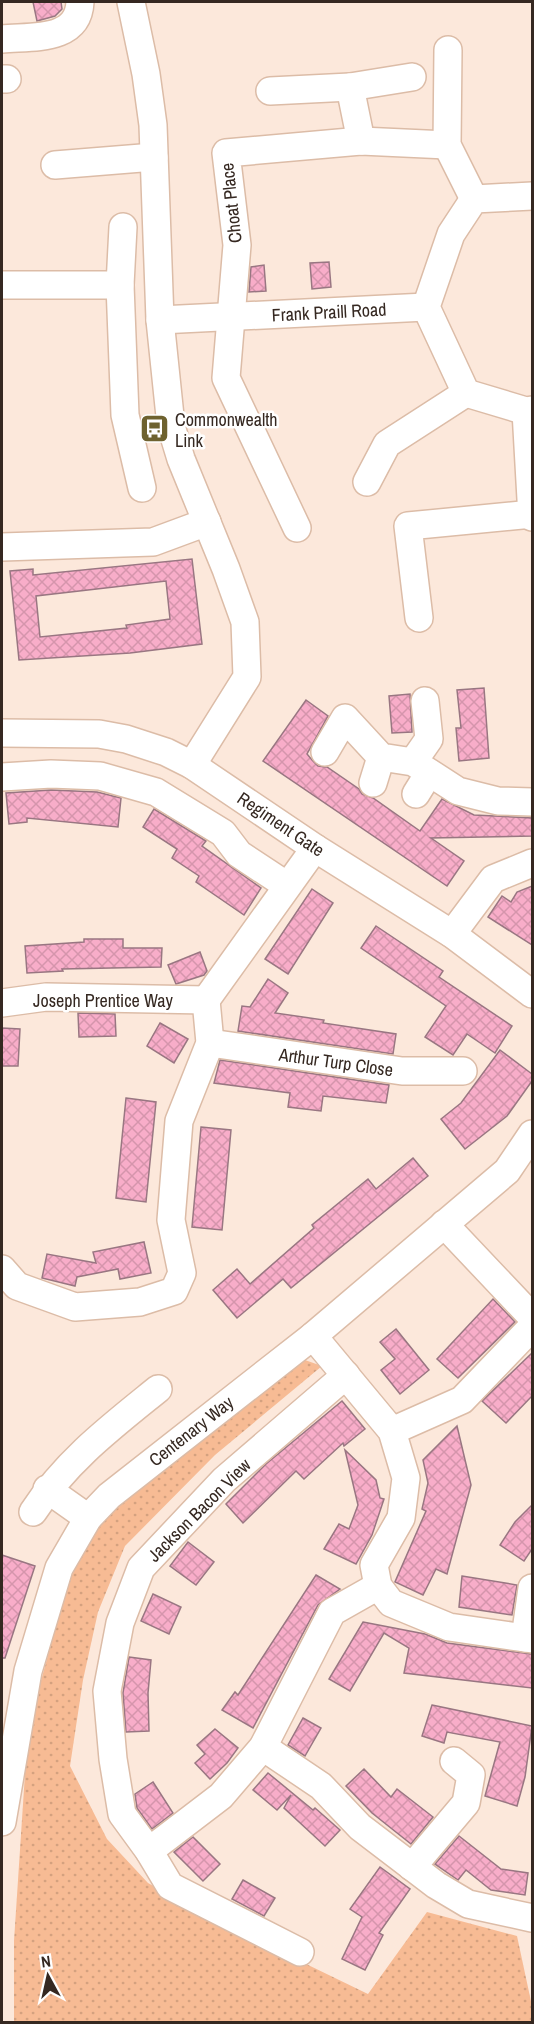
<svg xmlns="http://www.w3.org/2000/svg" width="534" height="2024" font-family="'Archivo Narrow',sans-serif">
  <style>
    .green { fill: url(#green-dots) }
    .building { fill: url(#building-cross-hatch); stroke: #997682; stroke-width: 1.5; fill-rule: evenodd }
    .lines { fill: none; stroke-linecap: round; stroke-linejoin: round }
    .minor-casing { stroke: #dcbca7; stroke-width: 30 }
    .minor { stroke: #fff; stroke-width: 27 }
    .labels { text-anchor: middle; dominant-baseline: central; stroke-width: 5; stroke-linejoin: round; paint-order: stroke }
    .street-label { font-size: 18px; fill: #352821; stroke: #fff }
    .poi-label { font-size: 18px; fill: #352821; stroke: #fff; text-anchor: start }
  </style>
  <defs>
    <pattern id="green-dots" width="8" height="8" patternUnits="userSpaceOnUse" patternTransform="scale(1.5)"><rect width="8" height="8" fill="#f7bb94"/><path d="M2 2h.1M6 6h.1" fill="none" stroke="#d4a17f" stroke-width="1.8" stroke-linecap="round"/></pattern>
    <pattern id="building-cross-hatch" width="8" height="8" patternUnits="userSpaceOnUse" patternTransform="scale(1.5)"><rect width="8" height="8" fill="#f8adc9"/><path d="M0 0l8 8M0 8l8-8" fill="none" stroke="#d595ac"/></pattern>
  </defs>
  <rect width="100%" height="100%" fill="#fce8db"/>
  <polygon class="green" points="302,1359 322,1366 215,1455 125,1546 98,1612 83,1680 70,1766 107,1839 148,1883 211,1918 368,1994 427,1912 517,1936 532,2006 532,2022 14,2022 14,1941 28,1728 67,1586 88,1540 116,1507"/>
  <g class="building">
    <polygon points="33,2 61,2 62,9 55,16 37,21"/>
    <polygon points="329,262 331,287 312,289 310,263"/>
    <polygon points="264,265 266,291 249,292 251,267"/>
    <path d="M192 559 202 644 130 653 19 660 10 571 33 569V575ZM166 581 170 619 126 625 127 628 40 637 36 596Z"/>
    <polygon points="484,688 489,758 459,761 456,728 461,728 457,690"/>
    <polygon points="410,694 412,732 392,733 389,696"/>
    <polygon points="306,700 328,716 307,754 312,760 318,766 327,767 359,789 362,794 373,798 420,831 442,799 474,815 532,818 532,836 431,838 464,861 447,886 263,761"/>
    <polygon points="51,790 97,792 121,798 118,827 27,818 27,822 9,824 6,793"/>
    <polygon points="154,809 206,841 202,846 261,888 244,915 196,882 199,876 172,858 177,849 143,827"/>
    <polygon points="532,886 532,945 488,917 502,896 511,902 517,892"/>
    <polygon points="312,889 333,903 288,974 265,959"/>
    <polygon points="376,926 443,971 439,977 512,1026 495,1053 467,1034 453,1055 425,1037 446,1006 361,948"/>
    <polygon points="84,939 123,939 123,948 162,948 161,967 62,969 63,971 27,973 25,946 84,942"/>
    <polygon points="200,952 207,971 204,975 176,984 168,965"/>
    <polygon points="268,979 288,993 275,1013 324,1020 323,1023 396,1034 393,1054 238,1031 242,1006 250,1007"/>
    <polygon points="78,1013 115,1014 116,1036 79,1037"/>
    <polygon points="160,1023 188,1039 174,1063 147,1046"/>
    <polygon points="2,1028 20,1029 18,1066 2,1066"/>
    <polygon points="500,1050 532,1074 532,1081 507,1116 465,1149 441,1119 461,1103"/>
    <polygon points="220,1060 389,1085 386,1103 323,1096 321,1111 288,1107 290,1093 214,1083"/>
    <polygon points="126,1098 156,1102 146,1202 116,1198"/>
    <polygon points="201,1127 231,1130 222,1230 192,1227"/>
    <polygon points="413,1158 428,1176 291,1288 283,1279 237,1318 213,1290 237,1269 250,1284 314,1228 312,1225 368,1179 376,1189"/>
    <polygon points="144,1242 151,1273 120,1279 118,1269 77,1277 75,1286 42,1278 47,1254 96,1263 93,1252"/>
    <polygon points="493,1299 515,1322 458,1378 437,1359"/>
    <polygon points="396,1329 429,1370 400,1394 381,1370 395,1359 380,1342"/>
    <polygon points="532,1353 532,1396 506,1423 482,1401"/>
    <polygon points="342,1401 365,1429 344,1446 343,1443 304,1479 296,1471 243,1523 226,1504 266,1464"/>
    <polygon points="457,1426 471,1485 447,1574 436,1569 423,1595 395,1582 426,1511 422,1509 428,1483 423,1460"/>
    <polygon points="345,1450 376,1480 380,1498 384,1499 372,1535 356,1564 324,1549 339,1524 349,1529 358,1505"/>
    <polygon points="532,1505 532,1549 524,1561 500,1545 515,1522"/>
    <polygon points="188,1542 214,1562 196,1585 170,1566"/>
    <polygon points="2,1555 35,1566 5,1658 2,1658"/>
    <polygon points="316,1575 340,1589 318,1605 253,1728 222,1710 235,1692 238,1695"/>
    <polygon points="462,1576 517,1585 512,1615 459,1607"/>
    <polygon points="153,1594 181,1607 169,1634 141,1621"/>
    <polygon points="363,1622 425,1634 447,1643 532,1654 532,1688 404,1673 409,1648 384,1633 350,1691 329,1679"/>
    <polygon points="129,1657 151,1660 148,1693 149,1731 126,1732 123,1693"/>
    <polygon points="432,1705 532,1726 525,1777 517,1806 485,1796 500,1742 447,1732 444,1743 422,1736"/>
    <polygon points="303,1718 321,1728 305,1756 288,1745"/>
    <polygon points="215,1729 238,1748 227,1763 210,1779 195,1763 205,1754 197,1745"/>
    <polygon points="364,1769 391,1797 397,1789 433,1817 411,1844 372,1813 346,1786"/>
    <polygon points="268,1773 313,1810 315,1808 340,1830 325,1846 284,1808 291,1795 277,1810 253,1790"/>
    <polygon points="153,1782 173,1813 152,1829 137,1808 135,1794"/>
    <polygon points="459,1836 501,1869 528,1873 525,1895 491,1890 466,1870 458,1880 435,1864"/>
    <polygon points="193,1837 220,1864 203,1881 174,1852"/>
    <polygon points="380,1867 410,1889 379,1933 383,1935 365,1970 342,1959 362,1917 350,1909"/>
    <polygon points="243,1880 275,1898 264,1916 232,1899"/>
  </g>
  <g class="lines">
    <defs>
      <g id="minor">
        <polyline points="131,2 146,74 153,125 160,320 171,426 181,459 226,569 245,622 247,677 192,765"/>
        <path d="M2 39C32 36 78 42 80 2"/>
        <polyline points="448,50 447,145 474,199"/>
        <polyline points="2,79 7,79"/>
        <polyline points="350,87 361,141"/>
        <polyline points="270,91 350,87 412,77"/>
        <polyline points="55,165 154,157"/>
        <polyline points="532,196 474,199 451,234 426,307 466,393 526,411 532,410"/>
        <polyline points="123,227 120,285 125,415 142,488"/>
        <polyline points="2,285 120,285"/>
        <polyline points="160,320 426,307"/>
        <polyline points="526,411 532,517"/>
        <polyline points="367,482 387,444 466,393"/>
        <polyline points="297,528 226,378 237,245 226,153 361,141 447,145"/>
        <polyline points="2,547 153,542 207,522"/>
        <polyline points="419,618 408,526 532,514"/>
        <polyline points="2,733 99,734 126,739 166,752 192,765 315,848 452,934 532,994"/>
        <polyline points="325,752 345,718 381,757 413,762 458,791 498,801 532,802"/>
        <polyline points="413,762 429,739 425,701"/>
        <polyline points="2,777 51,774 100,776 156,792 223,833 239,854 286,885"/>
        <polyline points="373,783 381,757"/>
        <polyline points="416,794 429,773"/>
        <polyline points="452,934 493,879 532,863"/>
        <polyline points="2,1003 46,997 206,1000"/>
        <polyline points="210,1043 402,1071 463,1071"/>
        <polyline points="444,1224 532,1317"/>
        <polyline points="2,1269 17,1286 75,1307 140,1302 174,1291 182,1273 171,1220 179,1121 210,1043 206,1000 315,848"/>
        <polyline points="313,1336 392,1431 406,1478 401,1518 374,1565 378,1586 391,1603 449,1627 532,1639"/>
        <polyline points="392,1431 462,1400 532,1327"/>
        <polyline points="47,1489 88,1518"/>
        <path d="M33 1512C66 1461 111 1427 158 1389"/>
        <polyline points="525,1638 532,1588"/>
        <polyline points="263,1747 321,1786 360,1827 436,1885 468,1904 532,1918"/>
        <polyline points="2,1822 28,1671 59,1568 88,1518 109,1496 313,1336 507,1171 532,1134"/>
        <polyline points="149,1851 221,1796 263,1747 332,1612 378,1586"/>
        <polyline points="412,1867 466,1803 471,1775 454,1761"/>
        <polyline points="300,1952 170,1886 149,1851 122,1814 113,1759 107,1691 120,1623 141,1568 224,1480 346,1375"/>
      </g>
    </defs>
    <use href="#minor" class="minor-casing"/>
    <use href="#minor" class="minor"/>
  </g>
  <defs>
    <symbol id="bus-square" viewBox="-11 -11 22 22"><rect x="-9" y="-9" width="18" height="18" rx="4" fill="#6e622f" stroke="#fff"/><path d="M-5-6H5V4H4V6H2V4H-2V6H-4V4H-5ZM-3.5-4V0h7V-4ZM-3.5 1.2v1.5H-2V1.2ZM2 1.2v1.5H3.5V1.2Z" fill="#fff"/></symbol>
  </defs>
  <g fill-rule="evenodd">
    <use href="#bus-square" x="138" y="412" width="33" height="33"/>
  </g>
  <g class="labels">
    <g class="street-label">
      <text transform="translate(231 203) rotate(-96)">Choat Place</text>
      <text transform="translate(329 312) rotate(-3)">Frank Praill Road</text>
      <text transform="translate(281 824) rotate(34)">Regiment Gate</text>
      <text x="103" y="1000">Joseph Prentice Way</text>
      <text transform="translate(336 1062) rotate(8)">Arthur Turp Close</text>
      <text transform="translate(191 1431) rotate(-38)">Centenary Way</text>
      <text transform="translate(199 1510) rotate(-45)">Jackson Bacon View</text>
    </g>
    <g class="poi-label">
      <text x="175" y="419">Commonwealth<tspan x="175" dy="21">Link</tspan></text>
    </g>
  </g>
  <rect width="534" height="2024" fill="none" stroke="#352821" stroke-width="6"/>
  <g transform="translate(48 1976) rotate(352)" stroke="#ffffff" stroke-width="4.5" paint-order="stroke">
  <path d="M0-4.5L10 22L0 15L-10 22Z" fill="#352821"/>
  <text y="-9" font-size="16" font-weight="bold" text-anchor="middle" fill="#352821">N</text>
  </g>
</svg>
